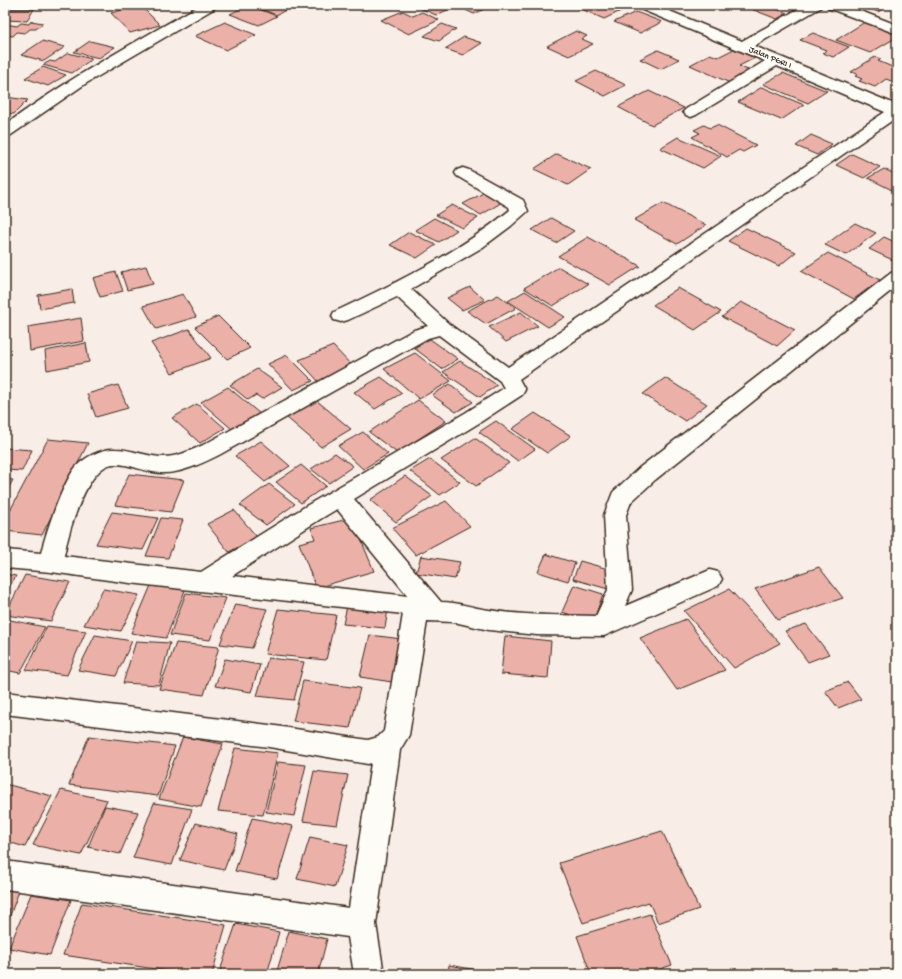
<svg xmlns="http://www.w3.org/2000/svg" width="902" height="979" font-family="'Gochi Hand',sans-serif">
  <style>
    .building { fill: #ebb1a9; stroke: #3b2a1e }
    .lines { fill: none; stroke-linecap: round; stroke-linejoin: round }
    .minor-casing { stroke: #3b2a1e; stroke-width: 3 }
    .tertiary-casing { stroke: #3b2a1e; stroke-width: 3 }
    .minor { fill: #fdfcf7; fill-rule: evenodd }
    .tertiary { fill: #fdfcf7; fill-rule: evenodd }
    .labels { text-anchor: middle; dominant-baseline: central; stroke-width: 3; stroke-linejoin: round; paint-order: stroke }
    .far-street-label { font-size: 9px; fill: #3b2a1e; stroke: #fdfcf7 }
  </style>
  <rect width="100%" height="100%" fill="#f9ede7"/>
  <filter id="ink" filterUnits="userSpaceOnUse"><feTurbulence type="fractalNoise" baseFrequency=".025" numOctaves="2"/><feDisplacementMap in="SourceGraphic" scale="8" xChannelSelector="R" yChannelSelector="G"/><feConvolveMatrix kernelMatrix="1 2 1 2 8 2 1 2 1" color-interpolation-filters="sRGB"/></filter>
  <g filter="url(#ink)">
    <g class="building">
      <polygon points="12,5 49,5 48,8 11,8"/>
      <polygon points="140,5 160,25 130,33 111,13"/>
      <polygon points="143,5 164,5 155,10"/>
      <polygon points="248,5 277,16 259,25 230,14"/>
      <polygon points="252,5 296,5 276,15"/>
      <polygon points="413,5 446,5 452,8 436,15"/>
      <polygon points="458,5 492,5 474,14 457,6"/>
      <polygon points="572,5 628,5 631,6 604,19"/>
      <polygon points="741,5 766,5 787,13 777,19"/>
      <polygon points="869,5 889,5 878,12 865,7"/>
      <polygon points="5,9 34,9 27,21 5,20"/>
      <polygon points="403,11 413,16 422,12 439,20 409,34 381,20"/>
      <polygon points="636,12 662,22 640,33 614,22"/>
      <polygon points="31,21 43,23 36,29 30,29 25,33 17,32 13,36 5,35 5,24 17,26 21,23 29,24"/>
      <polygon points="225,22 256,35 226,50 195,36"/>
      <polygon points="865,22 897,34 897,37 870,53 836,40"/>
      <polygon points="442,24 456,29 439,41 424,36"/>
      <polygon points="576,31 587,36 582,39 593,44 569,56 547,46"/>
      <polygon points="813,33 849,47 833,57 823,53 826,50 800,40"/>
      <polygon points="464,37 482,43 463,55 445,49"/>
      <polygon points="42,41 65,47 44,61 21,55"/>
      <polygon points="90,41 115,47 99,58 74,52"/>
      <polygon points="734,49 755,58 739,66 750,71 730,83 690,65 710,54 718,57"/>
      <polygon points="658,50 679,59 661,69 640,59"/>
      <polygon points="68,53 92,59 72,73 43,65 50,61 55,62"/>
      <polygon points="875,57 881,59 878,61 897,69 897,80 894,82 886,79 875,87 859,81 862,79 855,76 858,74 851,72"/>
      <polygon points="43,67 66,75 48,86 25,78"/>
      <polygon points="596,71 626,85 605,96 576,81"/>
      <polygon points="783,73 827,91 808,103 763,84"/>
      <polygon points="762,87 804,105 781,120 738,102"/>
      <polygon points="649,91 684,108 652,125 618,107"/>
      <polygon points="5,97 28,100 14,114 5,113"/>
      <polygon points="704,125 710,128 717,125 756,145 743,152 739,150 727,157 692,137 700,133 694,130"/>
      <polygon points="811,135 832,144 817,155 796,146"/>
      <polygon points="678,137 721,156 703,168 660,148"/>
      <polygon points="557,154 591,169 568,185 534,169"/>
      <polygon points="852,154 880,167 864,178 836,165"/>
      <polygon points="884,169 897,175 897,187 892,190 868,178"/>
      <polygon points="487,191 504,201 481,215 463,204"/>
      <polygon points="663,203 706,225 677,244 634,220"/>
      <polygon points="452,205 478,218 462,228 436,215"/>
      <polygon points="434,218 457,230 439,242 415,230"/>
      <polygon points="551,218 574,231 556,243 532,230"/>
      <polygon points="855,223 876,233 846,255 825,245"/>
      <polygon points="746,228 796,252 779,266 728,241"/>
      <polygon points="409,232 436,245 417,258 390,245"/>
      <polygon points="588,237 640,266 610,285 558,256"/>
      <polygon points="884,237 897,243 897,262 869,249"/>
      <polygon points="828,253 880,280 854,299 801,271"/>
      <polygon points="146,266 153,284 127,290 121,272"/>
      <polygon points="559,267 588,284 553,306 524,288"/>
      <polygon points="116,272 123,291 100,297 93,278"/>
      <polygon points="470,287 485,300 462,310 447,298"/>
      <polygon points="678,288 721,312 695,330 653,305"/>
      <polygon points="72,289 74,303 40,309 38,295"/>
      <polygon points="525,291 565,317 548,327 508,301"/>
      <polygon points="183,294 196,317 156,329 143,306"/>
      <polygon points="498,295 516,308 486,324 467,311"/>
      <polygon points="741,302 795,330 777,346 722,317"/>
      <polygon points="521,312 538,326 506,342 489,327"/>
      <polygon points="218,316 250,348 227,359 195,327"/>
      <polygon points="81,318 84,341 30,351 28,327"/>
      <polygon points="189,329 211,358 172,373 151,343"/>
      <polygon points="430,339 458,359 442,369 414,348"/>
      <polygon points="86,343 89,362 47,370 45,351"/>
      <polygon points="333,346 353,367 319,382 299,360"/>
      <polygon points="415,353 451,381 419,399 384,369"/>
      <polygon points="287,355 313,381 293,390 268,364"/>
      <polygon points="460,361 497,385 480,397 443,372"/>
      <polygon points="257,369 282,387 262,399 256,395 248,400 230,385"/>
      <polygon points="381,377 402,393 375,409 354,392"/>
      <polygon points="665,378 707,404 685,421 643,394"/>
      <polygon points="450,384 473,402 456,412 432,395"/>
      <polygon points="118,385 128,408 96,417 87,394"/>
      <polygon points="228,387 260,414 233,430 201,402"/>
      <polygon points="316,400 351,429 321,447 286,417"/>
      <polygon points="418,400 446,421 397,453 369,432"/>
      <polygon points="197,404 225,428 200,443 172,418"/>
      <polygon points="535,413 571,436 547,453 512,429"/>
      <polygon points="496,421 535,449 518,461 479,432"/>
      <polygon points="363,432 388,454 363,469 338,446"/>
      <polygon points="475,438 509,463 476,486 441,460"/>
      <polygon points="48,439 88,443 42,535 5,531 5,520"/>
      <polygon points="261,441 290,466 265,482 235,456"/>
      <polygon points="5,448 32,450 22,471 5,470"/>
      <polygon points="335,453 353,466 329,483 311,469"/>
      <polygon points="430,459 460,482 440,495 410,471"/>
      <polygon points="301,465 326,486 301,503 276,482"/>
      <polygon points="129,474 184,480 171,512 115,505"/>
      <polygon points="405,476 432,496 396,522 370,500"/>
      <polygon points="5,479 13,480 5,494"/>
      <polygon points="269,484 295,504 266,525 240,505"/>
      <polygon points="446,501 470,526 416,555 392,528"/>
      <polygon points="234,510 257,537 229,552 207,524"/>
      <polygon points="112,512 158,518 143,550 96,544"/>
      <polygon points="161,518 183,520 168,558 146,556"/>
      <polygon points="352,518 374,571 316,588 299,543 315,539 311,528"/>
      <polygon points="546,554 575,563 568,581 538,572"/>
      <polygon points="421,556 460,562 455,579 416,573"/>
      <polygon points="580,561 615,571 608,589 573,579"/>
      <polygon points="819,567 843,598 778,620 755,589"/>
      <polygon points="5,574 16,576 5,594"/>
      <polygon points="25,575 70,582 51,621 5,615"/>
      <polygon points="152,583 186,588 166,638 131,633"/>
      <polygon points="574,585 603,594 593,622 562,612"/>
      <polygon points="103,589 139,595 121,631 84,625"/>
      <polygon points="729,589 780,643 734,668 684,611"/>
      <polygon points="186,593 226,598 210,640 170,635"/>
      <polygon points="235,604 267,609 252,648 220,644"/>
      <polygon points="347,606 388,609 385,628 343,624"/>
      <polygon points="278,609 336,615 326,660 265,654"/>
      <polygon points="5,619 45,627 20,673 5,670"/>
      <polygon points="686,619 725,670 677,690 640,638"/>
      <polygon points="806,624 829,654 808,662 785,631"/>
      <polygon points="47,626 86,631 67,675 26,670"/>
      <polygon points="95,635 132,641 116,676 78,670"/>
      <polygon points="370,635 402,639 392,682 360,677"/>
      <polygon points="505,636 551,641 548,678 501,674"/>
      <polygon points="136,641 170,643 159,685 123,683"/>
      <polygon points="176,643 219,647 204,695 159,689"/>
      <polygon points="268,658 304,662 294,700 257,696"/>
      <polygon points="225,659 260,665 251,692 215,686"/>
      <polygon points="303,681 360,688 350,728 293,721"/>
      <polygon points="848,682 861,699 838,708 825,691"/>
      <polygon points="89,736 175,746 158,796 69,785"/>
      <polygon points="183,737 223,744 201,807 159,799"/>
      <polygon points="235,748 278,753 263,815 218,811"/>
      <polygon points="278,762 306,765 294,816 266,812"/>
      <polygon points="314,771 348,775 337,825 303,821"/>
      <polygon points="5,784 52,796 25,847 5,841"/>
      <polygon points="61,790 107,800 81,855 33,845"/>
      <polygon points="154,803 192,809 172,865 133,858"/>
      <polygon points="105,806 138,812 120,854 88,847"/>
      <polygon points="252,818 293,826 277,879 235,871"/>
      <polygon points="196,823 238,834 224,870 180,860"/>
      <polygon points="662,831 699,909 658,923 649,902 583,923 559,863"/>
      <polygon points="310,837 348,845 335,887 297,879"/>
      <polygon points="5,889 19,891 5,929"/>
      <polygon points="31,894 71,900 50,955 9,948"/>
      <polygon points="82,903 226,925 212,974 188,974 63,955"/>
      <polygon points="650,914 672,965 645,974 591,974 577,936"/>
      <polygon points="236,924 279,932 267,974 219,974"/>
      <polygon points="289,931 327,939 318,974 276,974"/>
      <polygon points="449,965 483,971 483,974 448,974"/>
    </g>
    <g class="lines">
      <defs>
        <g id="minor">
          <path d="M636 5H655L742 41 805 5H822L820 8 754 46 897 105V117L519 379 525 390 522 395 479 423 354 499 441 602C458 602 473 608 489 610 525 616 561 615 596 616L608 590 604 515 613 492 639 468 891 273 897 271V286L655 480 631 502 626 515 632 590 625 606 710 570 718 572 722 579 718 586 604 636 537 635 489 630 454 622 427 621 409 735 400 750 376 924 384 974H354L348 937 5 889V861L349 908 371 763 368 764 269 747 5 714V692L269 725 368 740 378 737 384 731 403 614 130 583 51 572 5 568V550L41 553C46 532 62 485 75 468 83 458 102 448 115 449 130 449 145 456 160 457 175 458 190 451 203 445L414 330 428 326 397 297 348 320 341 322 334 320 332 316 334 312C396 283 458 253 510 210L509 207 457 176 455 173 457 170 463 168 469 170 523 200 528 211 511 226 483 247 411 289 449 324 508 367 885 112 777 66 696 115 691 117 686 115 683 112 686 109 765 61 638 8ZM439 335 500 381 504 388 465 413 306 506 201 572 64 556C68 534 87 463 115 464 130 464 145 472 160 473 180 474 201 464 219 455L428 338ZM337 509 408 596 232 576 322 518Z"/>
          <polygon points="826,5 845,5 897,25 897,34 828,8"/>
        </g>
        <path id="tertiary" d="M200 5H217L215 8 85 84 11 135 5 137V125C67 79 134 43 200 5Z"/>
      </defs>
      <use href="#minor" class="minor-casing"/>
      <use href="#tertiary" class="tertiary-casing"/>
      <use href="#minor" class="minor"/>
      <use href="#tertiary" class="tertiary"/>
    </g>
  </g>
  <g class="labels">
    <g class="far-street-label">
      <text transform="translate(770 58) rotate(22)">Jalan PGRI I</text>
    </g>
  </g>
  <rect width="902" height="979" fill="none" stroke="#fdfcf7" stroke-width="20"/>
  <rect x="10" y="10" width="882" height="959" fill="none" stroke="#3b2a1e" stroke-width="1.5" filter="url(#ink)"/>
</svg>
